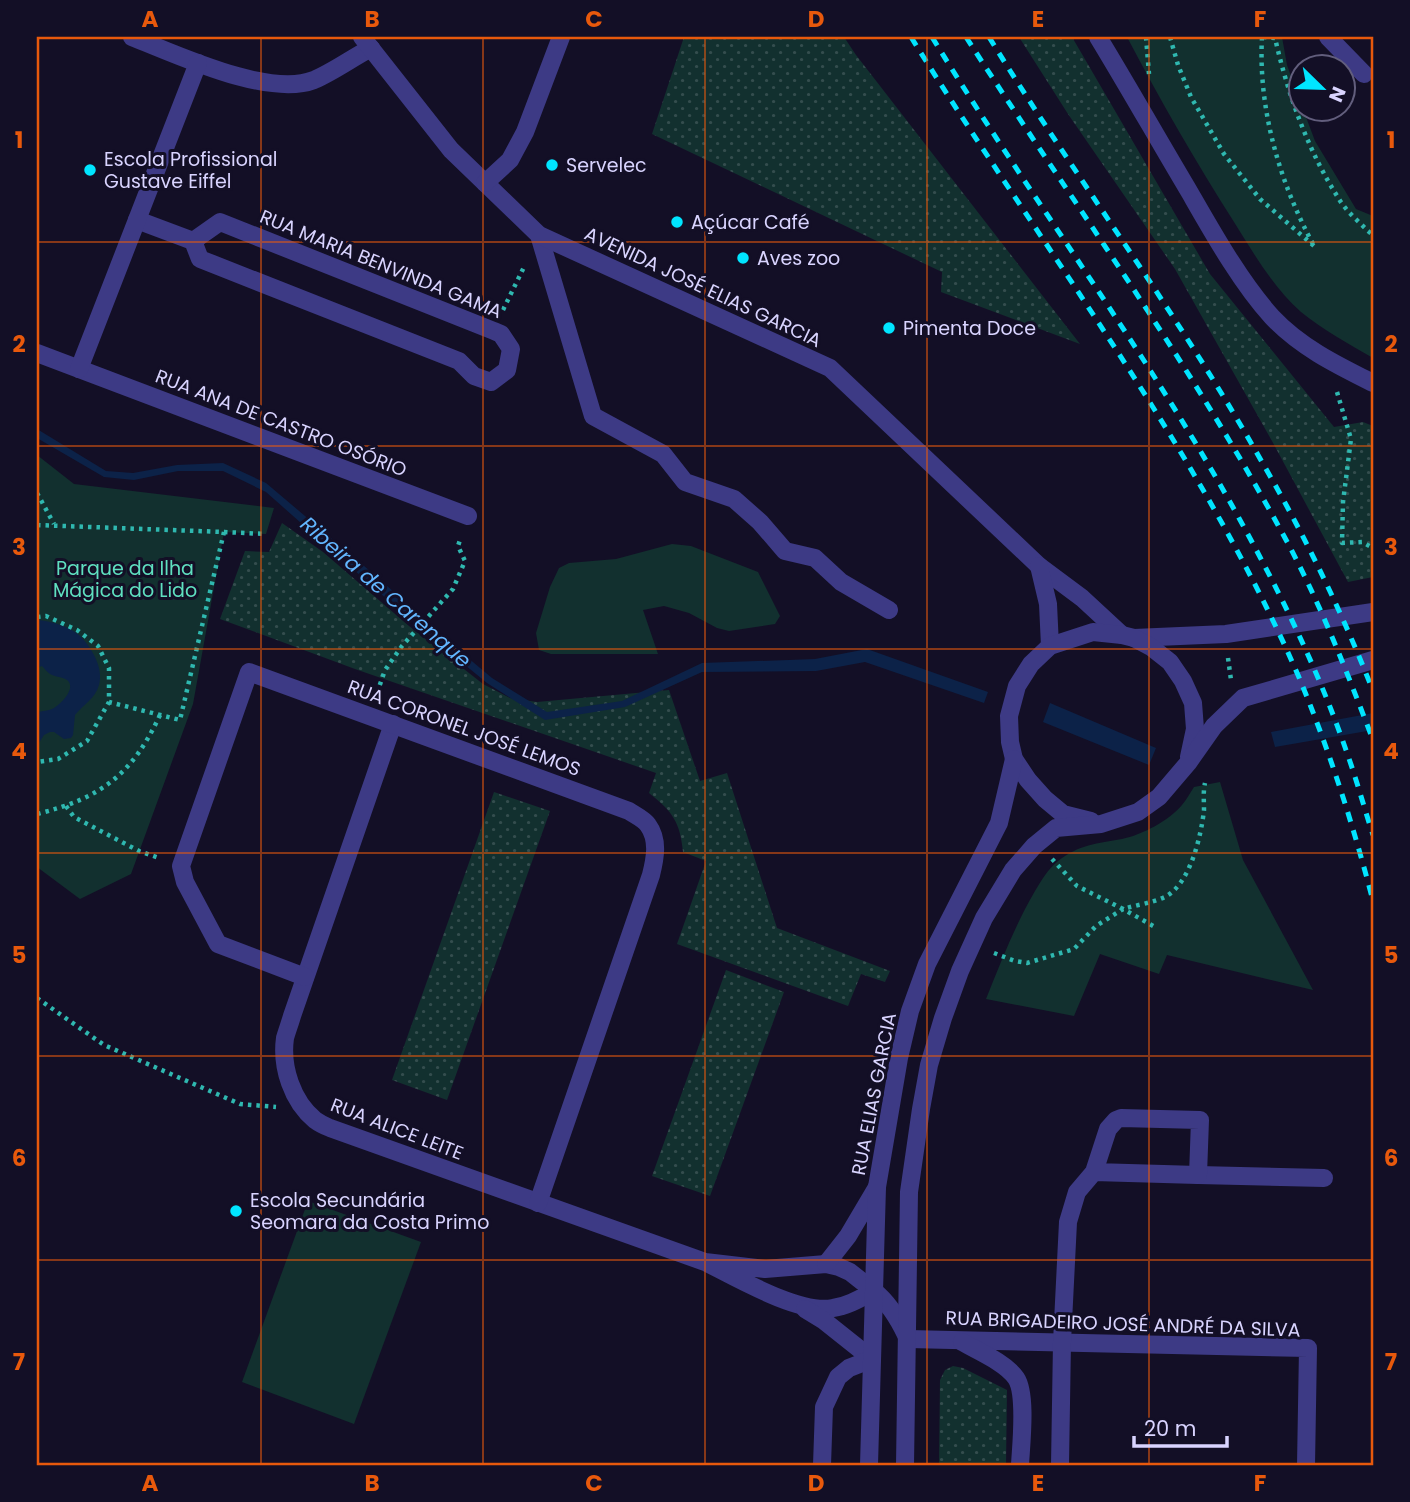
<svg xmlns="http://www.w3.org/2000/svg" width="1410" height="1502" font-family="Poppins,sans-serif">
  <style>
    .grass { fill: url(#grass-dots) }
    .green { fill: #12302f }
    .water { fill: #0c2248 }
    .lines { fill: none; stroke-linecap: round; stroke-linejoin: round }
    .path { stroke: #2fb8b0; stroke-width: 4.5; stroke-dasharray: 3.5 5; stroke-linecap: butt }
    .service { stroke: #3d3a85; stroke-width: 18 }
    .minor { stroke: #3d3a85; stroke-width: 18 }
    .tertiary { stroke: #3d3a85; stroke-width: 18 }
    .rail { stroke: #00e5ff; stroke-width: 5; stroke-dasharray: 10 9; stroke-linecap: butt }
    .grid { fill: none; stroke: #e8590c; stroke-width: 2; stroke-opacity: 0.55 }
    .poi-dot { fill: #00e5ff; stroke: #130f26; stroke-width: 2.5 }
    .labels { text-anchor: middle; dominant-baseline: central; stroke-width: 6; stroke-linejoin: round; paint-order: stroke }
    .poi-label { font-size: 19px; fill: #d9d4ff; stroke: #130f26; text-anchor: start }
    .street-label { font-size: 19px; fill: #d9d4ff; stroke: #130f26 }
    .park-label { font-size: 19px; fill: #5fe0c0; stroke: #130f26 }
    .water-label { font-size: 21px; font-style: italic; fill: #62b6ff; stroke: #130f26 }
    .neatline { fill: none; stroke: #e8590c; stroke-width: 2.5 }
    .grid-label { font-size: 23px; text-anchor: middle; font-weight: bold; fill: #e8590c }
  </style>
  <defs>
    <pattern id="grass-dots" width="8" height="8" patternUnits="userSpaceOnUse" patternTransform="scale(1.75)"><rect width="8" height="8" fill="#12302f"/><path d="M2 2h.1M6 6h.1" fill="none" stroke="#344d4e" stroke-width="1.8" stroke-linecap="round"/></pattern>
  </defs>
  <rect width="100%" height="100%" fill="#130f26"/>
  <g class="grass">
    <polygon points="684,37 844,37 856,55 1080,344 941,292 942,272 652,134"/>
    <polygon points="1019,37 1072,37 1210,274 1334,427 1363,422 1373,426 1373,577 1348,582 1272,441 1175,269 1068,114"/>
    <path d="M282 523 323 552 409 626 483 684 510 698 537 702 669 690 700 781 727 773 777 928 890 971 885 982 861 974 848 1006 677 944 706 861 683 852C680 822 673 812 649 793L656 773 355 669 220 619 245 551 269 552Z"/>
    <polygon points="494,792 550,811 447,1100 392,1080"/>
    <polygon points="726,970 784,992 710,1196 652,1176"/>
    <polygon points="953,1366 963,1368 1007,1390 1006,1465 939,1465 940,1380 945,1370"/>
  </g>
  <g class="green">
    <path d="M1127 37H1282L1287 65 1301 104 1302 108 1303 109 1315 141 1356 209 1373 216V358C1349 344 1323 330 1301 312 1273 287 1254 254 1234 222 1196 162 1160 100 1127 37Z"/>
    <polygon points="37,455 74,484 274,508 266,534 224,532 193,704 131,874 80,899 37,867"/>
    <polygon points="672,544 691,546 758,572 780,616 775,624 729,631 717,628 689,613 664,606 643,610 658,654 551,654 539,650 536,633 550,587 559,568 569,563 616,559"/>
    <path d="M1220 782 1243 860 1313 990 1167 955 1159 974 1100 954 1074 1016 986 999C1001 962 1015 925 1035 891 1041 881 1048 869 1058 861 1078 845 1098 843 1122 839 1142 835 1170 820 1182 805 1187 799 1190 793 1194 787Z"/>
    <polygon points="308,1201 421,1242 354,1424 242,1382"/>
  </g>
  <g class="water">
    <polygon points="37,429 106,471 133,473 177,465 223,463 266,483 383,582 430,626 492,678 547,712 622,701 702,663 815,659 867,649 988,692 984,703 865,662 816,671 702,672 625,707 545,720 487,683 415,624 266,492 223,471 178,471 134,480 104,477 37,438"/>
    <path d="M37 620C51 621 68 626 79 635 91 646 104 668 99 685 95 699 83 705 75 715L73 735 71 738 64 739 54 732H50L44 735 37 746V712C42 711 49 711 54 708 61 704 77 688 67 680 63 677 55 677 50 674 47 672 45 669 42 666L37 668Z"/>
    <polygon points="1050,703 1156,748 1149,765 1043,722"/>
    <polygon points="1373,713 1373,730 1275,747 1271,732"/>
  </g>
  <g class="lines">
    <g class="path">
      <polyline points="1146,37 1149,74"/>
      <polyline points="1170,37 1178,65 1191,97 1224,154 1260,199 1314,246"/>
      <path d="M1262 37C1258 108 1279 181 1313 244"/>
      <path d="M1263 37 1275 38C1288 95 1308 151 1339 199 1346 211 1358 221 1368 231L1373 235"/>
      <polyline points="503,310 524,267"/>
      <polyline points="1337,392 1351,439 1343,502 1342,543 1362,542 1373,548"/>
      <polyline points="37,493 54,524"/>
      <polyline points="37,525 224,532 180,720 109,702"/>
      <polyline points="224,532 266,534"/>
      <polyline points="37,617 46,616 77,630 98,646 109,668 109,702 87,741 58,759 37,762"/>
      <polyline points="1228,658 1231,680"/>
      <polyline points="377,693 385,670 402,646 453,589 465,561 458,546 461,537"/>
      <polyline points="66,806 74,817 139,851 159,858"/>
      <path d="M37 814C101 798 132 775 160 715"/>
      <path d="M1052 859 1077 886 1123 909C1136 905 1152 903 1165 897 1190 884 1201 837 1204 810 1204 801 1203 792 1205 783"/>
      <polyline points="994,953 1015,961 1027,963 1074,949 1096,926 1123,909 1155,927"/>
      <polyline points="37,998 104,1045 240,1104 276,1107"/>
    </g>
    <g class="service">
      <polyline points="539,235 593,416 663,454 685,482 734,499 760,522 785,551 815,558 841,582 889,610"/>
      <polyline points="1198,1175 1324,1178"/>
    </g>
    <g class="minor">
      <path d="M132 37C176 54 268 98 314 80 333 72 352 58 371 48"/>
      <polyline points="362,37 451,150 539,235 830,368 1039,566 1082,598 1122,635"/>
      <path d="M1098 37C1129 88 1159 141 1190 193 1213 233 1241 283 1272 317 1300 347 1337 365 1373 383"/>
      <polyline points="1328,37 1364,74"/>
      <polyline points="485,183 510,160 525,132 561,37"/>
      <polyline points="137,220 193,241 200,259 459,361 474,376 491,382 507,370 511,349 501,334 494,331 220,222 193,241"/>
      <polyline points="37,353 468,516"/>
      <polyline points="79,369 198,63"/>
      <polyline points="1039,566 1048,604 1050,646"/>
      <path d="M393 724 292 1016C290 1023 287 1031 285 1038 281 1067 292 1101 315 1120 319 1123 325 1126 330 1128L705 1262C735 1277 800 1315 833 1308 848 1306 861 1298 874 1291L850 1272 839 1267 826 1264 765 1269 705 1262"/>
      <path d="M305 977 218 944 185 882 181 866 249 672 629 811C635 815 644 819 648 825 659 840 655 859 651 875L538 1203"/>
      <polyline points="826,1264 848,1236 877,1187"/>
      <polyline points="805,1309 823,1320 872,1359"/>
      <polyline points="908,1339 1308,1348 1306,1465"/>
      <path d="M962 1342C978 1351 1006 1363 1016 1378 1027 1394 1021 1445 1020 1465"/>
      <polyline points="822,1465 824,1407 838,1377 849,1368 872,1359"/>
      <polyline points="1060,1465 1062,1342 1068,1222 1077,1192 1094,1172 1108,1129 1116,1120 1121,1118 1200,1120 1198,1175 1094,1172"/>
    </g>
    <g class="tertiary">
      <polyline points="1134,638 1226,634 1373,612"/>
      <polyline points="1091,821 1063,814 1045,799 1028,780 1014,759 1010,742 1009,716 1017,686 1031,664 1050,646 1093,632 1122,635 1134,638 1151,647 1170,662 1183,681 1193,703 1195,729 1189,757"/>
      <path d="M874 1291C889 1303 898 1318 906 1335"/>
      <polyline points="869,1465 877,1187 899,1058 910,1011 927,964 999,823 1014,759"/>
      <polyline points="905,1465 909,1192 921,1109 929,1065 943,1018 960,971 984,918 1013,870 1034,846 1056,828 1101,824 1138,812 1159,797 1188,763 1214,726 1243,698 1373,660"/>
    </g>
    <g class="rail">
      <path d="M911 37C1041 247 1199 448 1298 675 1329 749 1353 824 1373 901"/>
      <path d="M932 37C1036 207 1158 366 1252 542 1288 609 1321 678 1346 750 1356 778 1364 807 1373 835"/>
      <path d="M966 37C1071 200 1186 357 1279 527 1317 595 1345 667 1373 740"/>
      <path d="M989 37C1077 180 1179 315 1262 462 1305 536 1342 612 1373 691"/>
    </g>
  </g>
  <path class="grid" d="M261 37V1465M483 37V1465M705 37V1465M927 37V1465M1149 37V1465M37 242H1373M37 446H1373M37 649H1373M37 853H1373M37 1056H1373M37 1260H1373"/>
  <g class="poi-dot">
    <circle cx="552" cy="165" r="7"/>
    <circle cx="90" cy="170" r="7"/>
    <circle cx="677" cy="222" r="7"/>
    <circle cx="743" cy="258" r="7"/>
    <circle cx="889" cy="328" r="7"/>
    <circle cx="236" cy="1211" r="7"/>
  </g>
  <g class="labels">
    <g class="poi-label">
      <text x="104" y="159">Escola Profissional<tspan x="104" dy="22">Gustave Eiffel</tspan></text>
      <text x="566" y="165">Servelec</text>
      <text x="691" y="222">Açúcar Café</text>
      <text x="757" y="258">Aves zoo</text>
      <text x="903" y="328">Pimenta Doce</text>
      <text x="250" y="1200">Escola Secundária<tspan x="250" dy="22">Seomara da Costa Primo</tspan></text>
    </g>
    <g class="street-label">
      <text transform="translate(381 264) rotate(22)">RUA MARIA BENVINDA GAMA</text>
      <text transform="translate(703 287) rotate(25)">AVENIDA JOSÉ ELIAS GARCIA</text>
      <text transform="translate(281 423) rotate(21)">RUA ANA DE CASTRO OSÓRIO</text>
      <text transform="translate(464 728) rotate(20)">RUA CORONEL JOSÉ LEMOS</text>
      <text transform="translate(874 1094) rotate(-79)">RUA ELIAS GARCIA</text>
      <text transform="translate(397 1129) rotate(21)">RUA ALICE LEITE</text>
      <text transform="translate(1123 1324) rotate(2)">RUA BRIGADEIRO JOSÉ ANDRÉ DA SILVA</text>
    </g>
    <g class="park-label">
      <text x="125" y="568">Parque da Ilha<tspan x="125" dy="22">Mágica do Lido</tspan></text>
    </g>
    <g class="water-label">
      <text transform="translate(386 592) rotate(41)">Ribeira de Carenque</text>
    </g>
  </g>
  <rect width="1410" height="1502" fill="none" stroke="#130f26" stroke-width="77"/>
  <g transform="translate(1322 88) rotate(113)"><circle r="33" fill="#130f26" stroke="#625e7d" stroke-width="2"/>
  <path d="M0-5L12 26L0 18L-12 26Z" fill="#00e5ff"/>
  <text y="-10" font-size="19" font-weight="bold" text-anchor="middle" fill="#d9d4ff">N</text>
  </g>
  <path d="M1134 1436v10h93v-10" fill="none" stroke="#d9d4ff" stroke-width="3.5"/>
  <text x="1144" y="1436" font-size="21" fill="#d9d4ff" stroke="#130f26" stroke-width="5" paint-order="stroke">20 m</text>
  <rect x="38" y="38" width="1334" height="1426" class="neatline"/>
  <g class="grid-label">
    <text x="150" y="27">A</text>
    <text x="372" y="27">B</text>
    <text x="594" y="27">C</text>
    <text x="816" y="27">D</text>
    <text x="1038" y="27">E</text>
    <text x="1260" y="27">F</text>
    <text x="19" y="148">1</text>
    <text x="1391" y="148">1</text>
    <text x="19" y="352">2</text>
    <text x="1391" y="352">2</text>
    <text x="19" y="555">3</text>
    <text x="1391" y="555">3</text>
    <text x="19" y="759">4</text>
    <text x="1391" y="759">4</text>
    <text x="19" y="963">5</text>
    <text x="1391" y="963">5</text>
    <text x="19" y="1166">6</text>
    <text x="1391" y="1166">6</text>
    <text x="19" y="1370">7</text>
    <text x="1391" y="1370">7</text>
    <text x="150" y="1491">A</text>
    <text x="372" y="1491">B</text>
    <text x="594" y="1491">C</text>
    <text x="816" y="1491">D</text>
    <text x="1038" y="1491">E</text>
    <text x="1260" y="1491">F</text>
  </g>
</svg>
